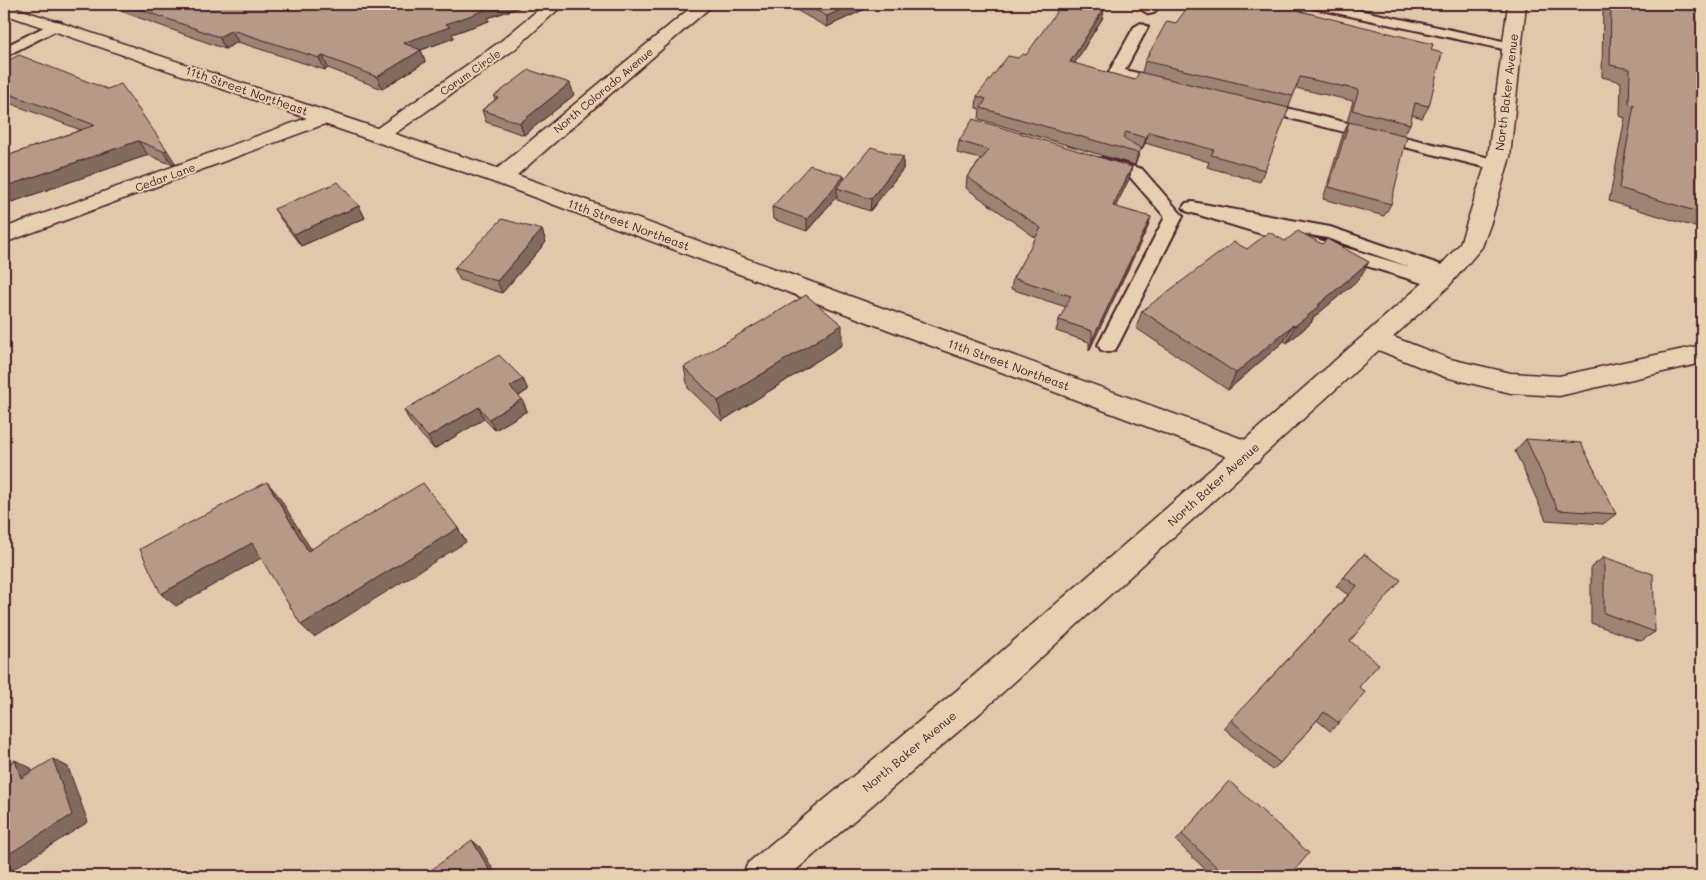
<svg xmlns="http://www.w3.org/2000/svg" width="1706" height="880" font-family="Mali,sans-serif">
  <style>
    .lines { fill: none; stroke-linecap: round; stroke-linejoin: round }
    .service-casing { stroke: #4a1f2b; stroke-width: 4 }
    .minor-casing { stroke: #4a1f2b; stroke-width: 3 }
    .tertiary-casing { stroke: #4a1f2b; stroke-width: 3 }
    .secondary-casing { stroke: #4a1f2b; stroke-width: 3 }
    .service { fill: #e5d0af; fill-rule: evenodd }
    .minor { fill: #e5d0af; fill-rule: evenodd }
    .tertiary { fill: #e5d0af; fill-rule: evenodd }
    .secondary { fill: #e5d0af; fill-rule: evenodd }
    .wall { fill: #9c8474; stroke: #4a1f2b }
    .shaded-wall { fill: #7f6c5e; stroke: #4a1f2b }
    .building { fill: #b59a87; stroke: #4a1f2b }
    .labels { text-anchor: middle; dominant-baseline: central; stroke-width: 4; stroke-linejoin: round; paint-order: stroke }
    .far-street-label { font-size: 11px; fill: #4a1f2b; stroke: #e5d0af }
    .street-label { font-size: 12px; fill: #4a1f2b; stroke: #e5d0af }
  </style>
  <rect width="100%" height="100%" fill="#dfc9aa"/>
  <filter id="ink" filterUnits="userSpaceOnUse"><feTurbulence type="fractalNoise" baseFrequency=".02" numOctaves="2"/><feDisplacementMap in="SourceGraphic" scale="10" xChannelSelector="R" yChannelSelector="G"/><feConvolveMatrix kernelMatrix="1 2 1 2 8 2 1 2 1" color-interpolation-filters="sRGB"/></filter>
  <g filter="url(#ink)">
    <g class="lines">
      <defs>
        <g id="service">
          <polygon points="1146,4 1160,4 1154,13 1149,14 1142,10"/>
          <polygon points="1306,4 1331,4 1512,43 1519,47 1512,51 1313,8"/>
          <polygon points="56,21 61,22 63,25 61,28 4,57 4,47"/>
          <polygon points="1141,23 1148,27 1125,70 1170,81 1172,84 1170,87 1165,88 1111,75 1109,72 1134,27"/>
          <polygon points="1258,101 1502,161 1504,165 1502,169 1496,170 1253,109 1250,106 1253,103"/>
          <polygon points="1102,158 1142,169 1183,216 1118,345 1115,350 1108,352 1101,350 1098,345 1165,217 1130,177 1096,167 1094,163 1096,159"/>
          <path d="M1192 202 1330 227 1453 269 1456 273 1453 277 1446 279 1448 282 1446 286 1439 288 1186 211 1183 207 1186 203ZM1293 232 1327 238 1410 267Z"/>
        </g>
        <g id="minor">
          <polygon points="545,4 564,4 515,49 387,139 380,141 373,139 370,135 373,131 501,41"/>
          <polygon points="695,4 714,4 509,182 501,184 493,182 490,177 493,172"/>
          <polygon points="326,111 333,113 336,117 333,121 4,243 4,228"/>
        </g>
        <g id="tertiary">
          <polygon points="4,4 509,172 1259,445 1263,453 1259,461 1249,464 1239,461 493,182 4,14"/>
          <polygon points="1375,330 1450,359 1511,373 1559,376 1702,345 1702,363 1559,396 1511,393 1445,377 1366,345 1362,339 1366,333"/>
        </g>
        <polygon id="secondary" points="1508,4 1526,4 1510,157 1490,225 1482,247 1447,288 980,713 789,876 742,876 748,863 956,691 1239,445 1431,276 1460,244 1488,157"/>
      </defs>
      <use href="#service" class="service-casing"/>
      <use href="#minor" class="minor-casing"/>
      <use href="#tertiary" class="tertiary-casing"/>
      <use href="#secondary" class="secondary-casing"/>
      <use href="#service" class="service"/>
      <use href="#minor" class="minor"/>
      <use href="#tertiary" class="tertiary"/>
      <use href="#secondary" class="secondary"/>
    </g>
    <g class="wall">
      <polygon points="112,4 214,4 220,6 223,4 519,4 520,7 488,18 489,21 452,34 454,38 421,50 425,62 382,89 328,68 325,70 238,42 225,49 115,9"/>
      <polygon points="785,4 870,4 865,9 827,27"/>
      <polygon points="1107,4 1105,7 1102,19 1074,64 1135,80 1142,72 1145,61 1176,23 1301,11 1431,50 1429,106 1422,118 1412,115 1410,124 1404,136 1391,204 1384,216 1323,199 1343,134 1349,122 1347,122 1353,101 1296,88 1260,182 1207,167 1209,162 1145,143 1142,150 1140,149 1135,165 979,119 980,109 976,108 977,96 1018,58 1026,55"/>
      <polygon points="1603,4 1702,4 1702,229 1609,201 1625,118 1620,116 1621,82 1602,77"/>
      <polygon points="4,62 107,89 176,164 173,165 148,155 12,202 4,192 4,157 81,130 4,101"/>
      <polygon points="574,95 524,135 486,122 482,110 495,100 494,96"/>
      <polygon points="959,141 1132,167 1129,179 1115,207 1151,217 1147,229 1089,351 1089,342 1056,331 1059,320 1066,307 1011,289 1013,278 1036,238 966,188 967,177 981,159 957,153"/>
      <polygon points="903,157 903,169 870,211 837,200 837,196 807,231 773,219 772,207"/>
      <polygon points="359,206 365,218 301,246 282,221 274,209"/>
      <polygon points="542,230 546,242 502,293 460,280 454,268"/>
      <polygon points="1285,241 1359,279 1313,318 1311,323 1287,343 1284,341 1228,390 1136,328 1142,311 1247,249"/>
      <polygon points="842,345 722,421 688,388 684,367"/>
      <polygon points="523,379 528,390 519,396 522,399 527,411 495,430 484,419 434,449 410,422 404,410"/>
      <polygon points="1526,439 1616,514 1603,524 1546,520 1515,451"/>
      <polygon points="1364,554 1350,641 1359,687 1339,723 1330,731 1317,720 1280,763 1272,770 1224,728 1348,595 1336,586"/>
      <polygon points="1604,557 1655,632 1641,641 1591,623 1591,567"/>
      <polygon points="1222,789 1290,876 1212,876 1176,841"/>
    </g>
    <g class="shaded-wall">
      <polygon points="492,4 519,4 520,7 488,18 489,21 452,34 454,38 407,55 403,43 483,7"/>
      <polygon points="853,4 870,4 865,9 827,27 827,16"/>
      <polygon points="1102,4 1107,4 1098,18 1100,6"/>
      <polygon points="1105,7 1102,19 1068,74 1070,62"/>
      <polygon points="232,30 238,42 225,49 219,37"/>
      <polygon points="421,50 425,62 382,89 377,77"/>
      <polygon points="323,56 328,68 325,70 319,58"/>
      <polygon points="570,83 574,95 524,135 520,123"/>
      <polygon points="1149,132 1145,143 1142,150 1146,138"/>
      <polygon points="138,141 148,155 12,202 4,192 4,187"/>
      <polygon points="1141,148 1137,160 1135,165 1138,153"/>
      <polygon points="167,150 176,164 173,165 163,151"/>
      <polygon points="903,157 903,169 870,211 871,199"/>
      <polygon points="1132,167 1129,179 1110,218 1113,206"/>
      <polygon points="844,176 844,189 837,188 837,196 807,231 807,219"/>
      <polygon points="359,206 365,218 301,246 294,234"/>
      <polygon points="1151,217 1147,229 1089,351 1092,340"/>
      <polygon points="542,230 546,242 502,293 497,281"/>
      <polygon points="1369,262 1359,279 1313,318 1311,323 1287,343 1295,326 1318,305"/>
      <polygon points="842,325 842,345 722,421 718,401"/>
      <polygon points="1293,325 1284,341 1228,390 1236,373"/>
      <polygon points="523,379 528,390 515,398 510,387"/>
      <polygon points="522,399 527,411 495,430 489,419"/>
      <polygon points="479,407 484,419 434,449 428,437"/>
      <polygon points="267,482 278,495 320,564 308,551"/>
      <polygon points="458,528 466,542 314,637 301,625"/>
      <polygon points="252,543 265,556 176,606 161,594"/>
      <polygon points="53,759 68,767 88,822 4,875 4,857"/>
      <polygon points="15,760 31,768 37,786 21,778"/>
      <polygon points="472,840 480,847 497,876 493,876"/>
    </g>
    <g class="building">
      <polygon points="125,4 214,4 220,6 223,4 492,4 483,7 486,10 446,24 450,27 403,43 421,50 377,77 323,56 319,58 232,30 219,37"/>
      <polygon points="804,4 853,4 827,16"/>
      <polygon points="1062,4 1102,4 1100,6 1105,7 1070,62 1135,80 1139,72 1289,108 1265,170 1211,155 1214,150 1149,132 1146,138 1126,132 1123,138 1141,148 1138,153 981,108 986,99 977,96 1008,56 1018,58 1022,54 1026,55"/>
      <polygon points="1190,4 1289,4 1302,7 1300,11 1433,44 1431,50 1442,53 1429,106 1415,103 1410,124 1352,110 1359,90 1300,77 1293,96 1145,61 1167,21 1176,23"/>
      <polygon points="1611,4 1702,4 1702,213 1619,188 1634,105 1629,104 1630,69 1610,65"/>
      <polygon points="19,55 107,89 121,84 167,150 163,151 138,141 4,187 4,157 95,125 4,92 4,62 5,62"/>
      <polygon points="529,70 570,83 520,123 482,110 498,98 494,96"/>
      <polygon points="973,119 1132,167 1113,206 1151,217 1092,340 1092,331 1059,320 1071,296 1013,278 1041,228 967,177 989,150 959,141"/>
      <polygon points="1349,122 1407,136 1391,204 1329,187"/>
      <polygon points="871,147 903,157 871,199 837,188"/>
      <polygon points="810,165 844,176 807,219 772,207"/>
      <polygon points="338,182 359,206 294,234 274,209"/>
      <polygon points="502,219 542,230 497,281 454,268"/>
      <polygon points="1298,231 1322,244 1327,239 1369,262 1318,305 1320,306 1295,326 1293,325 1236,373 1142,311 1234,242 1247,249 1269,232 1285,241"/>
      <polygon points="806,295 842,325 718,401 684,367"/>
      <polygon points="499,355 523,379 510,387 522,399 489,419 479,407 428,437 404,410"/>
      <polygon points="1526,439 1581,443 1616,514 1558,510"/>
      <polygon points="267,482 308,551 423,483 458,528 301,625 252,543 161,594 140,549"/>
      <polygon points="1364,554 1401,580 1350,641 1379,664 1359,687 1365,692 1339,723 1324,712 1280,763 1231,720 1357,586 1344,577"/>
      <polygon points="1604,557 1653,574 1655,632 1604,613"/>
      <polygon points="53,759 72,815 4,857 4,766 15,760 21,778"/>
      <polygon points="1229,781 1309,853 1290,876 1226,876 1182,834"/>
      <polygon points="472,840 493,876 423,876"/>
    </g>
  </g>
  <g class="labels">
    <g class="far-street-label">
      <text transform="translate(470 72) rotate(-35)">Corum Circle</text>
      <text transform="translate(603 90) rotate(-40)">North Colorado Avenue</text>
      <text transform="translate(165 177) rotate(-20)">Cedar Lane</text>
    </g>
    <g class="street-label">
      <text transform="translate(247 90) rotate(19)">11th Street Northeast</text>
      <text transform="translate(1506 92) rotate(-83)">North Baker Avenue</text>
      <text transform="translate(629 224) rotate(20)">11th Street Northeast</text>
      <text transform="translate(1009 364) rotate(20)">11th Street Northeast</text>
      <text transform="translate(1213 484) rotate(-42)">North Baker Avenue</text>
      <text transform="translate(909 751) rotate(-40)">North Baker Avenue</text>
    </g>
  </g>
  <rect width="1706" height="880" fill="none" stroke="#e5d0af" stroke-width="20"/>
  <rect x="10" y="10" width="1686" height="860" fill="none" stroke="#4a1f2b" stroke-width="2" filter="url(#ink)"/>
</svg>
